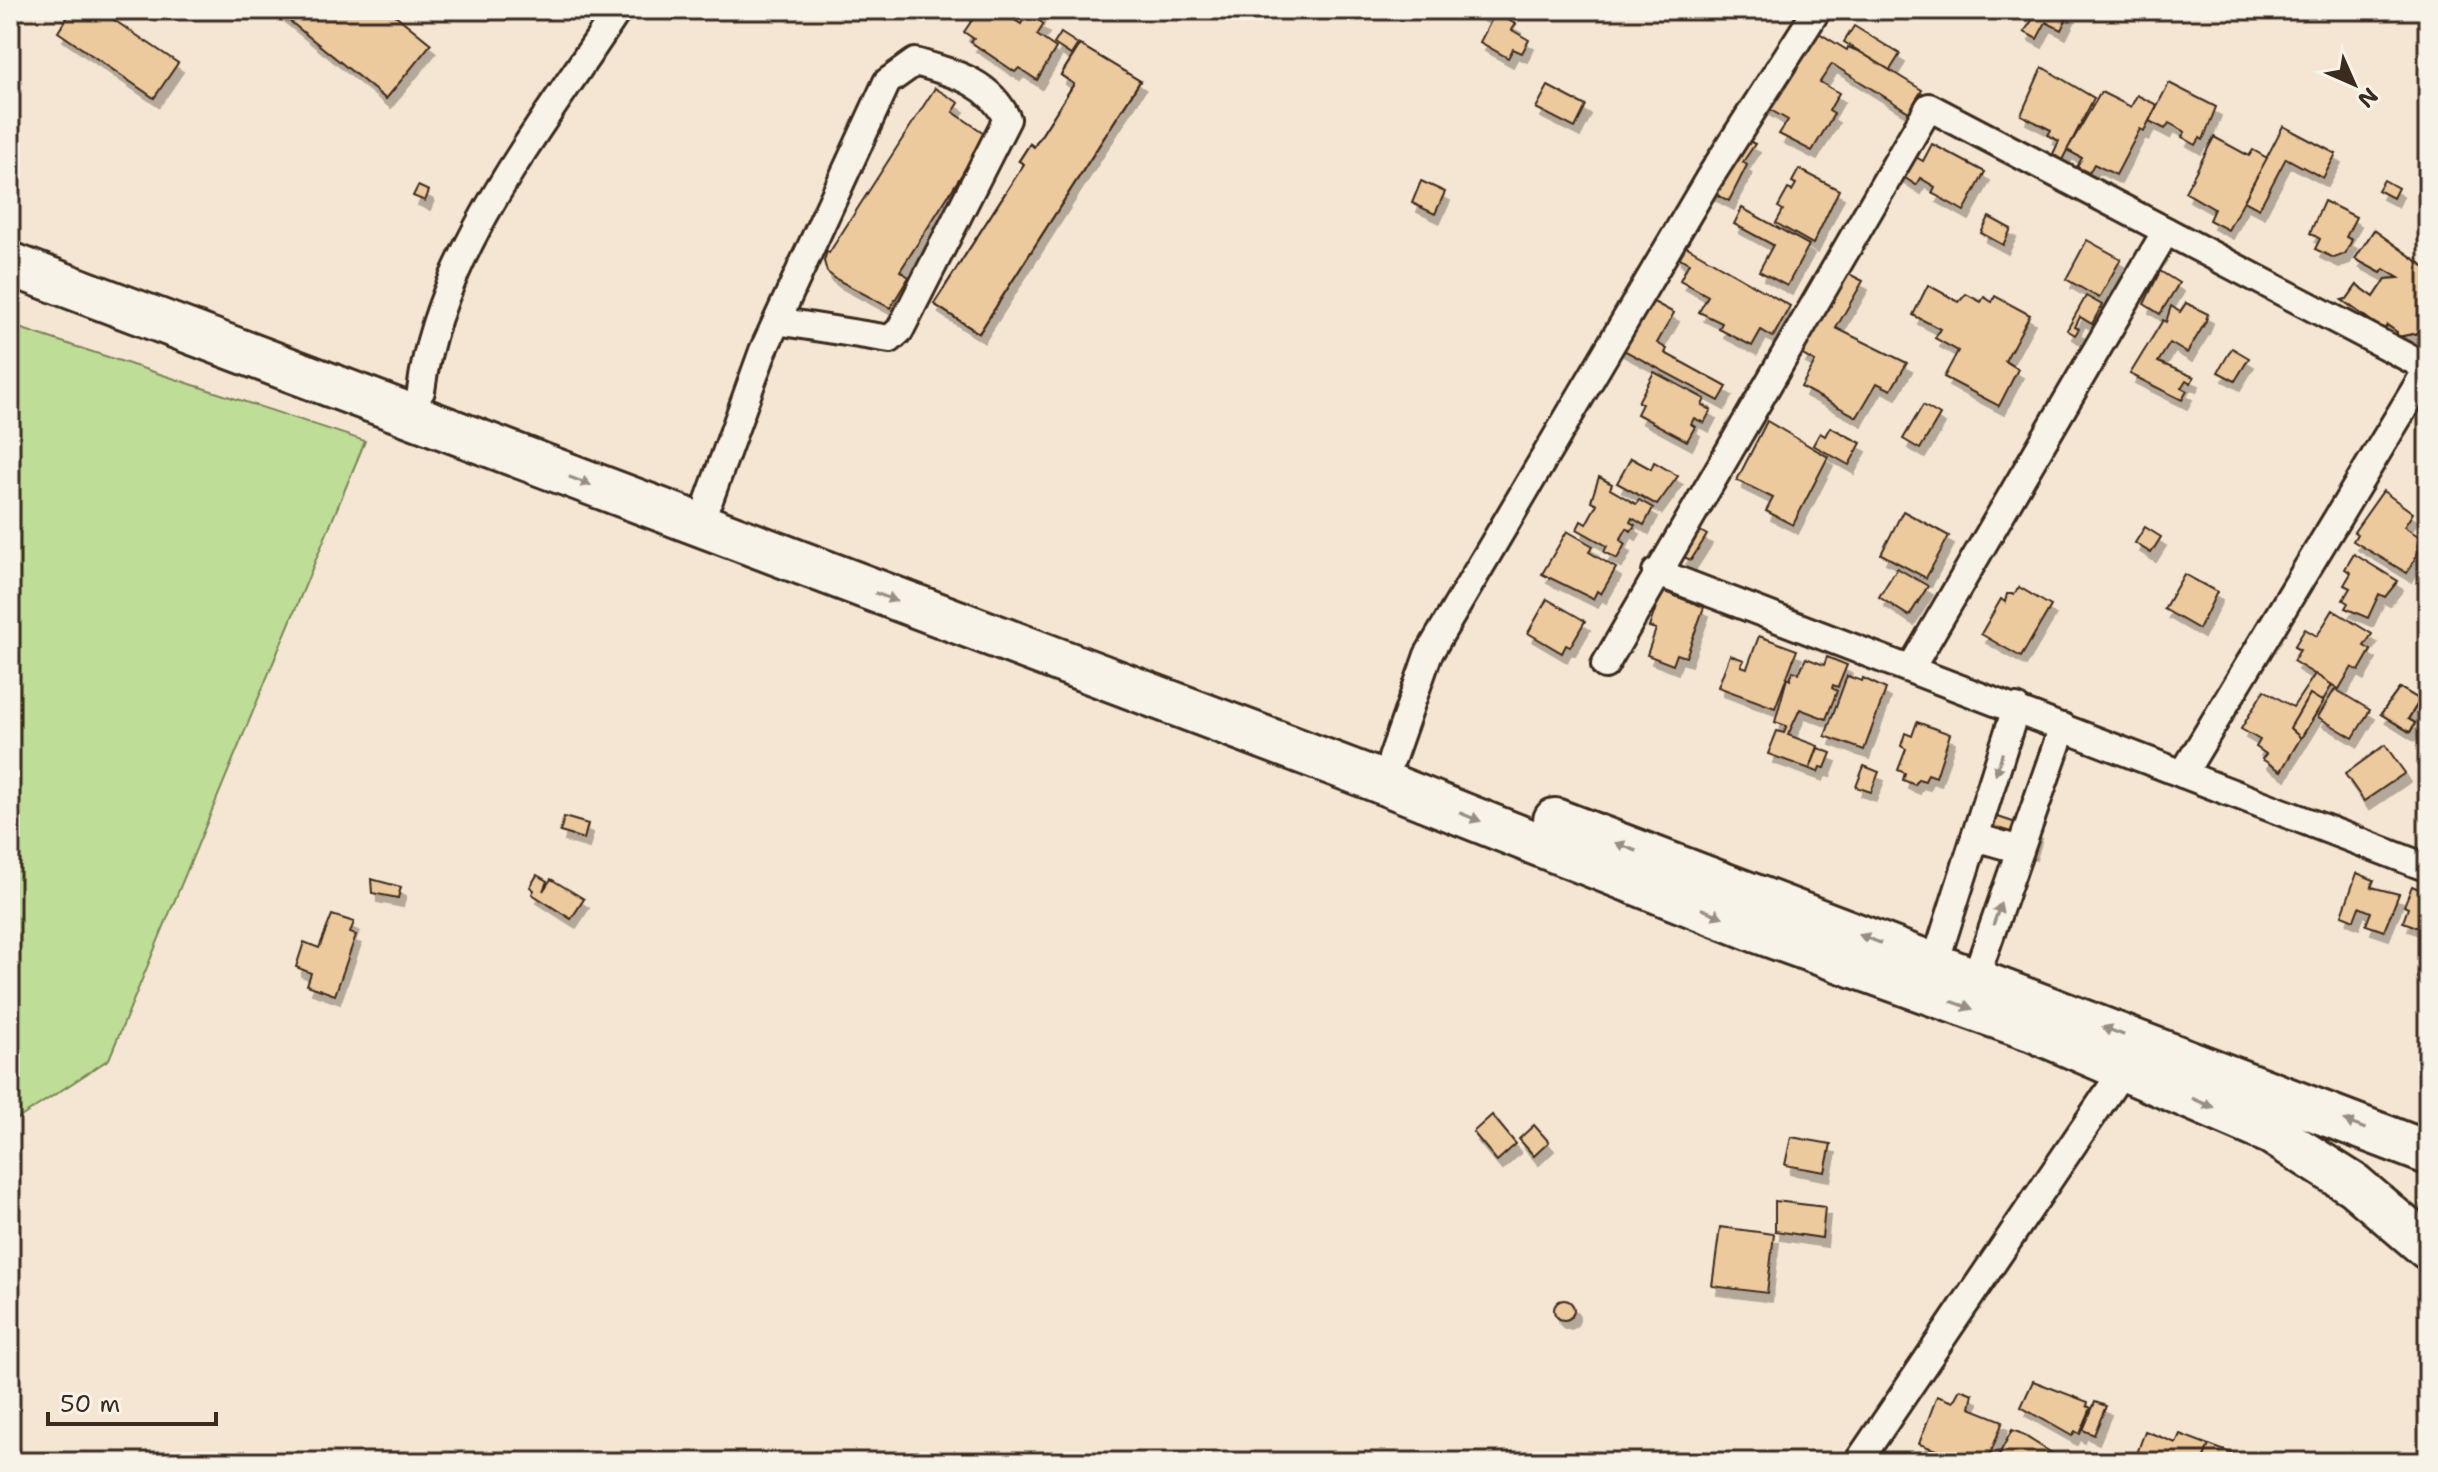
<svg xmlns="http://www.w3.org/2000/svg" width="2438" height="1472" font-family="'Shantell Sans',sans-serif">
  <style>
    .green { fill: #bedd96; stroke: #7c845a; stroke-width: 2 }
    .building { fill: #edc99e; stroke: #3b2a1e; stroke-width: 2; filter: url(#shadow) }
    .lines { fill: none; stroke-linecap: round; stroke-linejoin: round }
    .minor-casing { stroke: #3b2a1e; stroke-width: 32 }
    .primary-casing { stroke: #3b2a1e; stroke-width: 48 }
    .minor { stroke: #f7f3e8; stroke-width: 26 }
    .primary { stroke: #f7f3e8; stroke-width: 42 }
    .oneway { fill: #998e83 }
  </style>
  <defs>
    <filter id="shadow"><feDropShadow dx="5" dy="9" stdDeviation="0" flood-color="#0004"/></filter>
  </defs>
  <rect width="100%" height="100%" fill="#f4e6d2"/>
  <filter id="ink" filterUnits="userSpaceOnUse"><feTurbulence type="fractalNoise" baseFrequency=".0125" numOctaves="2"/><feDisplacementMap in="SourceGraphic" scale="16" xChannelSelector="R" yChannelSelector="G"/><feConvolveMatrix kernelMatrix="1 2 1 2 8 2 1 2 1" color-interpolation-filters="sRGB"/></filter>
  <g filter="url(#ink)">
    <polygon class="green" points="10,325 365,441 109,1059 10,1124"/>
    <g class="building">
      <polygon points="72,10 99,10 178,63 154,98 58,32"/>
      <polygon points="284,10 389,10 431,44 386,99 281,14"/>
      <polygon points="979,10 999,10 1021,24 1027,13 1044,24 1037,35 1056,48 1037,80 1019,68 1015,72 971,42 974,39 964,32"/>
      <polygon points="1475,10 1489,10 1516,24 1512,30 1529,40 1522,53 1513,49 1508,58 1480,42 1492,19"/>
      <polygon points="2016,10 2062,10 2069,14 2061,30 2046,22 2037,39 2024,32 2033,19"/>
      <polygon points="1815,25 1822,29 1819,33 1847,50 1848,47 1860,52 1922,90 1909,112 1832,64 1820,82 1839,93 1829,111 1834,114 1812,151 1779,134 1788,120 1762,105 1792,59 1799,63 1817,35 1811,31"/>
      <polygon points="1854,26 1900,54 1890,70 1844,42"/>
      <polygon points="1061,33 1078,44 1071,55 1054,44"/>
      <polygon points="1080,45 1140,81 979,333 934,304 1024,164 1019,161 1030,144 1034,147 1074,84 1061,75"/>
      <polygon points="1080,45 1140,81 979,333 934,304 1024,164 1019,161 1030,144 1034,147 1074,84 1061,75"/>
      <polygon points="1080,45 1140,81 979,333 934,304 1024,164 1019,161 1030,144 1034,147 1074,84 1061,75"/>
      <polygon points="1080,45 1140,81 979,333 934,304 1024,164 1019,161 1030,144 1034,147 1074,84 1061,75"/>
      <polygon points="1080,45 1140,81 979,333 934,304 1024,164 1019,161 1030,144 1034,147 1074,84 1061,75"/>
      <polygon points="2042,67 2094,98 2062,160 2053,154 2059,141 2048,135 2051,130 2021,115"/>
      <polygon points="2169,83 2216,107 2203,140 2200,138 2196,145 2182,137 2185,132 2169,123 2165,129 2149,121"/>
      <polygon points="1548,86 1586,106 1575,128 1536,108"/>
      <polygon points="935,88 959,103 953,112 987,135 900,271 909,277 890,308 836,279 827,272 824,261 827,251 829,253"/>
      <polygon points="2101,92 2131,107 2137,95 2157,105 2144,131 2140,129 2116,175 2094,164 2089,173 2077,167 2082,158 2067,150"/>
      <polygon points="2283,126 2336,154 2323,178 2286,158 2259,209 2244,201"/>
      <polygon points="1741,137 1755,144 1743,162 1747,165 1729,201 1708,190"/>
      <polygon points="2214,137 2249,156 2253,150 2267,158 2228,230 2209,220 2214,209 2185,192"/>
      <polygon points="1932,144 1985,172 1964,211 1932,193 1935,187 1920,178 1916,185 1899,174 1911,154 1923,161"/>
      <polygon points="1799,169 1839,190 1813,244 1776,223 1783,210 1778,207 1788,189 1792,191 1796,184 1792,182"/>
      <polygon points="2384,180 2398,188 2393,198 2378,190"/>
      <polygon points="1421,181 1445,192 1435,214 1412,203"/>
      <polygon points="418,186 429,191 425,201 413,196"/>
      <polygon points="2324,201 2356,217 2346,237 2352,240 2345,254 2334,258 2315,249 2320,239 2310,233"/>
      <polygon points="1742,208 1809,245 1787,286 1759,271 1773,245 1734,224"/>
      <polygon points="1989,217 2011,229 2003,245 1981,233"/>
      <polygon points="2374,230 2428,269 2428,316 2418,333 2397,337 2397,332 2387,325 2384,330 2342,300 2347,299 2357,285 2374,297 2386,279 2399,278 2384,269 2381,273 2355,259"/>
      <polygon points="2374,230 2428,269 2428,316 2418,333 2397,337 2397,332 2387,325 2384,330 2342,300 2347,299 2357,285 2374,297 2386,279 2399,278 2384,269 2381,273 2355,259"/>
      <polygon points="1675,240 1790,306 1773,337 1761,330 1752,346 1719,329 1722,323 1699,312 1708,296 1680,280 1689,263 1676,256"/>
      <polygon points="2087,240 2121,259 2099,298 2066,279"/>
      <polygon points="2160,271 2179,283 2160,314 2144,304"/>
      <polygon points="1845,272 1863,281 1836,328 1907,363 1891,390 1877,383 1857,417 1801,387 1815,362 1801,354"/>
      <polygon points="1928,285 1959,302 1966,294 1981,302 1984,297 1992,302 1995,296 2030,315 2005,361 2018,369 1999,406 1944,377 1958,351 1935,338 1940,329 1913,315"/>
      <polygon points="2086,296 2102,305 2092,324 2080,317 2075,327 2079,329 2075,335 2067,330"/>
      <polygon points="1648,299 1674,313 1657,343 1667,349 1665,353 1727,387 1719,401 1614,345"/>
      <polygon points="2186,303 2208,314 2205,323 2187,353 2170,343 2158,362 2194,377 2191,383 2186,380 2181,388 2187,391 2182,400 2130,374 2163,320 2166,322 2171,306 2180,312"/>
      <polygon points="2232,348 2249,358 2235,381 2218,372"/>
      <polygon points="1654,372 1705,399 1702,405 1711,410 1704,423 1694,418 1691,424 1695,427 1687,441 1637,414 1642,404 1638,402"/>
      <polygon points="1923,405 1940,415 1920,449 1903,439"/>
      <polygon points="1767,421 1828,457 1793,525 1766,511 1773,498 1737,480"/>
      <polygon points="1830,427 1861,443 1849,465 1813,445 1820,433 1825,436"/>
      <polygon points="1631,458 1651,469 1654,462 1678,476 1657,505 1617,483"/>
      <polygon points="1599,477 1612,484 1610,489 1636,504 1639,500 1653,508 1644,525 1632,518 1630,522 1635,525 1631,531 1627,528 1620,540 1625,544 1617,559 1604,552 1607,546 1577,529 1581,521 1586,524 1597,504 1591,501"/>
      <polygon points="2383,491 2413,513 2404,527 2425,540 2407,573 2353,541 2357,534 2354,532"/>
      <polygon points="1903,511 1949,536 1926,578 1881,554"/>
      <polygon points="2145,527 2161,537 2151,553 2135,543"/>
      <polygon points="1697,529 1707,535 1691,560 1681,556"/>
      <polygon points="1567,531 1593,546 1589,552 1616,568 1601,594 1597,591 1593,599 1542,574"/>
      <polygon points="2354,554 2398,581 2385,597 2379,594 2368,618 2345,608 2348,603 2343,600 2350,588 2344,585 2351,573 2345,569"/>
      <polygon points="1897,568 1928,586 1909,616 1879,597"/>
      <polygon points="2184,574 2217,592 2199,629 2164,609"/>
      <polygon points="2019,587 2051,606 2021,657 1981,634 2001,599 2005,602 2007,594 2014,594"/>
      <polygon points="1662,591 1704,607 1686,657 1677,654 1673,665 1647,655 1656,629 1649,627"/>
      <polygon points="1547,599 1585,621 1570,647 1566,645 1562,653 1528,633"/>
      <polygon points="2333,610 2372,634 2364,646 2371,650 2359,671 2352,667 2339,689 2293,661 2300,650 2294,647 2305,629 2317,636"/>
      <polygon points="1759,636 1797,650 1775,708 1718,687 1730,655 1744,660 1741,666 1747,668"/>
      <polygon points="1827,657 1847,665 1838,687 1833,685 1832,688 1837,691 1826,719 1800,709 1788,735 1818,746 1810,769 1768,754 1777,731 1784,733 1787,726 1775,722 1787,678 1790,680 1793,671 1799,673 1806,658 1824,665"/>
      <polygon points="2315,674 2332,685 2281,771 2262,759 2266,754 2256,747 2260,740 2241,729 2264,690 2293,707"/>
      <polygon points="1847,676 1862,681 1863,678 1886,689 1864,750 1825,736"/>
      <polygon points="2400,688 2420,700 2408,719 2415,723 2410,732 2381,714"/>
      <polygon points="2400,688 2420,700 2408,719 2415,723 2410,732 2381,714"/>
      <polygon points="2400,688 2420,700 2408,719 2415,723 2410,732 2381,714"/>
      <polygon points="2400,688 2420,700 2408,719 2415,723 2410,732 2381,714"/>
      <polygon points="2400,688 2420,700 2408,719 2415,723 2410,732 2381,714"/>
      <polygon points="2335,689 2370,710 2353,738 2318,717"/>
      <polygon points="2310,694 2323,702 2301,738 2290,728"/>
      <polygon points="2310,694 2323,702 2301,738 2290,728"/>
      <polygon points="1917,722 1950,734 1936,777 1928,774 1925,781 1918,779 1915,785 1903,780 1905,773 1898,770 1906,749 1901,746 1905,733 1912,736"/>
      <polygon points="2385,745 2405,773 2364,801 2345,774"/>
      <polygon points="1818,748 1831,753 1825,768 1820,767 1818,772 1810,769"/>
      <polygon points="1864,766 1879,772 1871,792 1856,787"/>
      <polygon points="1989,814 2037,830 2031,851 1982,834"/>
      <polygon points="564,817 588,824 584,839 560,832"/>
      <polygon points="2357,873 2374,880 2371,887 2399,894 2384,931 2366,925 2371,912 2359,907 2354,920 2342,915"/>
      <polygon points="537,875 547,881 543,891 551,879 584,899 571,919 532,894 534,890 530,887"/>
      <polygon points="371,879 401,887 398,898 372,893"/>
      <polygon points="2412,886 2428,893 2428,931 2403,922 2408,908 2404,906"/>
      <polygon points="332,915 354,922 350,933 356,935 335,995 307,985 311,973 296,967 304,942 319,948"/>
      <polygon points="2428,951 2428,982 2417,978"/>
      <polygon points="1492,1115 1516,1144 1497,1161 1473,1132"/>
      <polygon points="1534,1125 1549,1142 1534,1156 1519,1139"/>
      <polygon points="1791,1137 1831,1144 1825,1172 1785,1165"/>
      <polygon points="1775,1201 1825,1207 1822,1238 1775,1231"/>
      <polygon points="1720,1227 1774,1234 1767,1293 1712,1286"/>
      <circle cx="1564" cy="1310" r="10"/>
      <polygon points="2033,1381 2088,1402 2087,1406 2091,1408 2080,1434 2075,1431 2072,1436 2021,1407"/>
      <polygon points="1960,1389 1973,1394 1970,1408 2003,1421 1987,1462 1957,1462 1952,1460 1953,1456 1919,1444 1937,1396 1953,1402"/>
      <polygon points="2095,1402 2106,1406 2094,1435 2083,1430"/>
      <polygon points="2012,1430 2020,1433 2066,1462 1995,1462"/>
      <polygon points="2145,1431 2176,1443 2180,1434 2209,1445 2202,1462 2134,1462"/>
      <polygon points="2209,1445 2255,1462 2202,1462"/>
    </g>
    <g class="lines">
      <defs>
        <g id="minor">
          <path d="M421 391C438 252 543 125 618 10"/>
          <path d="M709 500 763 351 887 82 915 62C953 73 989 81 1007 119L900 330 890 339 777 321"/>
          <polyline points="1656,572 2428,868"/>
          <polyline points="1605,665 1929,107 2428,368"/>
          <polyline points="1911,668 2166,231"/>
          <polyline points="1392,758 1428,655 1708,180 1817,10"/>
          <polyline points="2183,774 2428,368"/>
          <polyline points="1975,837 2020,850"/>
          <polyline points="1935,963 2016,708"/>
          <polyline points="1975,979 2063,727"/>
          <polyline points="1858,1462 2124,1069"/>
        </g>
        <g id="primary">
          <polyline points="10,264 1371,778 1757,931 2033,1030 2272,1133 2354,1185 2428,1248"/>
          <polyline points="1555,820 2428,1153"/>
        </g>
      </defs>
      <use href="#minor" class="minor-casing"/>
      <use href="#primary" class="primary-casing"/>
      <use href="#minor" class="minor"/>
      <use href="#primary" class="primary"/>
    </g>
    <defs><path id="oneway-solid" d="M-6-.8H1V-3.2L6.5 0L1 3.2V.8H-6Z" transform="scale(2)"/></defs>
    <g class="oneway">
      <use href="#oneway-solid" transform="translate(580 481) rotate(21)"/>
      <use href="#oneway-solid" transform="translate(886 597) rotate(21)"/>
      <use href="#oneway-solid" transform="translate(1999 764) rotate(107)"/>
      <use href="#oneway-solid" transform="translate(1470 817) rotate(22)"/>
      <use href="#oneway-solid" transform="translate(1626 847) rotate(-159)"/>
      <use href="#oneway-solid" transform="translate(1712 913) rotate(22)"/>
      <use href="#oneway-solid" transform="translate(1997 914) rotate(-71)"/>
      <use href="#oneway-solid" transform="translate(1870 939) rotate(-159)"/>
      <use href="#oneway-solid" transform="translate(1962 1005) rotate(20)"/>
      <use href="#oneway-solid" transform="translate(2113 1031) rotate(-159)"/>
      <use href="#oneway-solid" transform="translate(2203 1103) rotate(23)"/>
      <use href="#oneway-solid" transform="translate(2355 1125) rotate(-159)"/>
    </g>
  </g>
  <rect width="2438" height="1472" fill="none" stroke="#f7f3e8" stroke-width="40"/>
  <rect x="20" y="20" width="2398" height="1432" fill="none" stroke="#3b2a1e" stroke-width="3" filter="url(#ink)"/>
  <g transform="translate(2354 84) rotate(135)" stroke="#f7f3e8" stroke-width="6" paint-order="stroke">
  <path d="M0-6L14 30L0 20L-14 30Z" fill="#3b2a1e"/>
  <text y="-12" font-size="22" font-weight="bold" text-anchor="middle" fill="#3b2a1e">N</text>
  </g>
  <path d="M48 1412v12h168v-12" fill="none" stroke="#3b2a1e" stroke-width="4"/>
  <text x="60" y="1412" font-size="24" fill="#3b2a1e" stroke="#f7f3e8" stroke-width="6" paint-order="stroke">50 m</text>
</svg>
